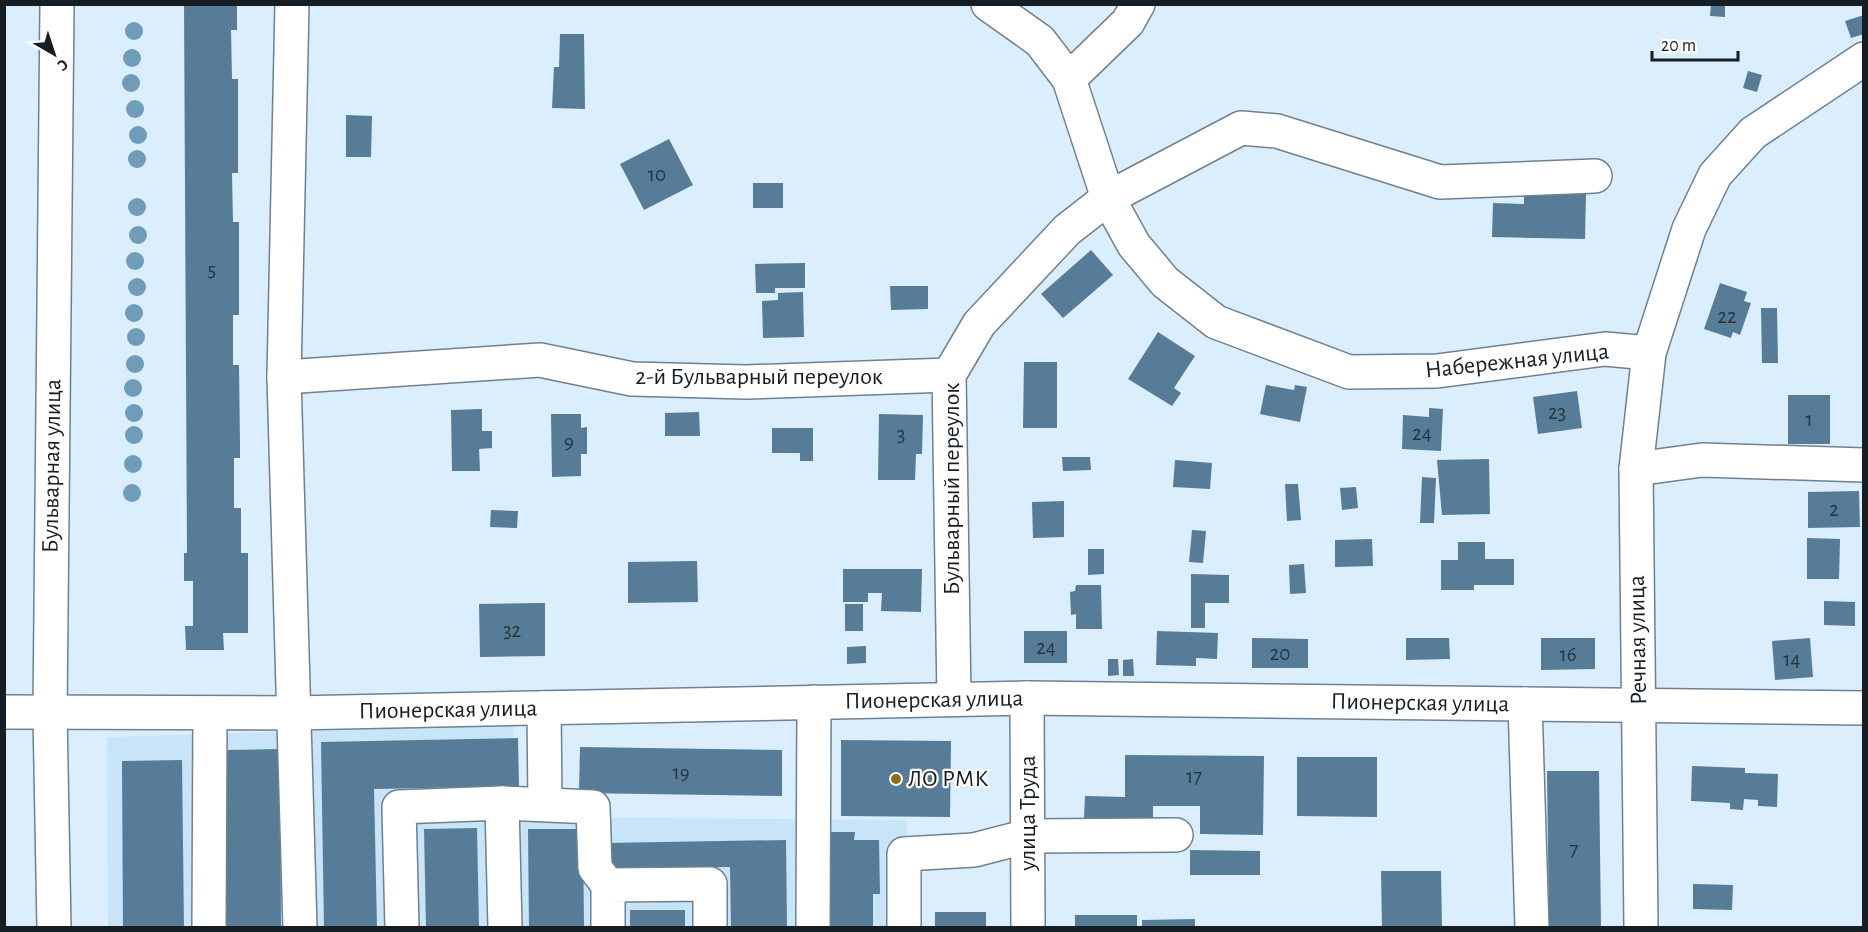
<svg xmlns="http://www.w3.org/2000/svg" width="1868" height="932" font-family="'Alegreya Sans',sans-serif">
  <style>
    .built { fill: #c8e4f8 }
    .building { fill: #567c97 }
    .lines { fill: none; stroke-linecap: round; stroke-linejoin: round }
    .minor-casing { stroke: #6f818f; stroke-width: 36 }
    .minor { stroke: #fff; stroke-width: 33 }
    .tree { fill: #6f9cb9 }
    .poi-dot { fill: #8b6f10; stroke: #fff; stroke-width: 2 }
    .labels { text-anchor: middle; dominant-baseline: central; stroke-width: 4.5; stroke-linejoin: round; paint-order: stroke }
    .number-label { font-size: 21px; fill: #263540 }
    .street-label { font-size: 24px; fill: #161d23; stroke: #fff }
    .poi-label { font-size: 24px; fill: #161d23; stroke: #fff; text-anchor: start }
  </style>
  <rect width="100%" height="100%" fill="#daeefe"/>
  <polygon class="built" points="513,725 515,817 907,820 906,927 108,927 107,737"/>
  <g class="building">
    <polygon points="184,4 237,4 237,30 231,30 232,79 238,79 238,173 232,173 233,222 239,222 239,315 233,315 233,365 239,365 240,445 240,458 234,458 234,508 241,508 241,553 248,553 248,633 223,633 224,650 186,650 185,626 193,626 193,581 184,581 184,553 187,553"/>
    <polygon points="1711,4 1725,4 1725,17 1710,16"/>
    <polygon points="1864,15 1864,34 1851,38 1845,21"/>
    <polygon points="560,34 584,34 585,109 552,108 554,67 559,67"/>
    <polygon points="1748,71 1762,75 1757,92 1743,88"/>
    <polygon points="346,115 372,116 371,157 346,157"/>
    <polygon points="669,139 693,185 644,210 620,164"/>
    <rect x="753" y="183" width="30" height="25"/>
    <polygon points="1524,193 1586,194 1585,239 1492,237 1493,203 1524,204"/>
    <polygon points="1091,250 1113,275 1063,318 1041,294"/>
    <polygon points="805,263 805,288 775,288 775,293 756,293 755,264"/>
    <polygon points="1720,283 1747,292 1744,301 1751,303 1740,335 1733,332 1731,338 1704,329"/>
    <polygon points="890,286 928,286 928,309 891,310"/>
    <polygon points="803,292 804,337 763,338 762,301 778,300 778,293"/>
    <polygon points="1761,308 1777,308 1778,363 1762,363"/>
    <polygon points="1158,332 1195,356 1174,388 1181,393 1172,406 1128,379"/>
    <polygon points="1024,362 1057,362 1057,428 1023,428"/>
    <polygon points="1266,385 1294,390 1295,385 1307,387 1300,422 1260,414"/>
    <polygon points="1577,391 1582,428 1538,434 1533,397"/>
    <rect x="1788" y="395" width="42" height="49"/>
    <polygon points="1429,408 1443,409 1441,451 1402,449 1403,415 1429,417"/>
    <polygon points="482,409 482,431 492,431 492,448 479,449 480,471 452,471 451,410"/>
    <polygon points="699,412 700,436 665,436 665,413"/>
    <polygon points="551,414 581,414 581,428 587,427 587,454 581,454 581,476 552,477"/>
    <polygon points="879,414 923,415 922,454 916,454 915,480 878,480"/>
    <polygon points="772,428 813,428 813,461 800,461 800,453 772,453"/>
    <polygon points="1062,457 1090,457 1091,470 1063,471"/>
    <polygon points="1489,459 1490,514 1442,515 1437,460"/>
    <polygon points="1175,460 1212,463 1210,489 1173,487"/>
    <polygon points="1422,477 1436,478 1434,523 1420,523"/>
    <polygon points="1285,484 1298,484 1301,520 1287,521"/>
    <polygon points="1356,487 1358,508 1342,510 1340,488"/>
    <polygon points="1859,491 1860,527 1808,528 1808,492"/>
    <polygon points="1064,501 1064,537 1033,538 1032,502"/>
    <polygon points="491,510 518,511 517,528 490,527"/>
    <polygon points="1192,530 1206,531 1203,563 1189,562"/>
    <polygon points="1807,538 1840,539 1839,579 1807,579"/>
    <polygon points="1372,539 1373,566 1335,567 1335,540"/>
    <polygon points="1458,542 1485,542 1485,559 1514,559 1514,585 1474,585 1474,590 1441,590 1441,560 1458,560"/>
    <polygon points="1088,549 1104,549 1104,574 1088,575"/>
    <polygon points="697,561 698,602 628,603 628,562"/>
    <polygon points="1304,564 1306,593 1290,594 1289,565"/>
    <polygon points="843,569 922,569 921,612 881,611 882,593 868,593 868,602 843,602"/>
    <polygon points="1191,574 1229,575 1229,603 1205,603 1205,628 1191,628"/>
    <polygon points="1076,585 1101,585 1102,629 1076,629 1076,614 1071,615 1070,592 1075,591"/>
    <polygon points="1824,601 1855,602 1855,626 1824,625"/>
    <polygon points="545,603 545,656 480,657 479,604"/>
    <rect x="845" y="604" width="18" height="27"/>
    <rect x="1024" y="631" width="43" height="32"/>
    <polygon points="1157,631 1218,633 1217,659 1196,658 1196,666 1156,665"/>
    <polygon points="1252,638 1308,639 1308,668 1252,668"/>
    <polygon points="1406,638 1449,638 1450,659 1406,660"/>
    <polygon points="1541,638 1595,638 1595,669 1541,670"/>
    <polygon points="1810,638 1813,677 1775,680 1772,641"/>
    <polygon points="866,646 866,663 847,664 847,647"/>
    <polygon points="1108,659 1118,659 1119,675 1108,676"/>
    <polygon points="1133,659 1134,676 1123,676 1123,660"/>
    <polygon points="518,738 519,786 374,789 377,928 324,928 321,742"/>
    <polygon points="841,740 951,741 950,817 841,816"/>
    <polygon points="580,747 782,750 782,796 579,793"/>
    <polygon points="280,749 281,928 227,928 226,750"/>
    <polygon points="1125,755 1264,756 1263,835 1200,834 1200,806 1153,806 1153,818 1084,818 1085,796 1125,797"/>
    <polygon points="1297,757 1377,757 1377,817 1297,816"/>
    <polygon points="182,760 184,928 123,928 122,761"/>
    <polygon points="1692,766 1745,768 1745,773 1778,774 1777,807 1758,806 1758,800 1744,799 1743,810 1730,809 1730,803 1691,801"/>
    <polygon points="1547,771 1599,771 1601,928 1549,928"/>
    <polygon points="477,828 479,928 426,928 424,829"/>
    <polygon points="528,829 583,829 584,928 529,928"/>
    <polygon points="830,832 855,832 854,840 879,840 880,894 873,894 873,928 831,928"/>
    <polygon points="786,840 787,928 731,928 730,867 605,869 605,843"/>
    <polygon points="1190,850 1260,851 1260,875 1190,875"/>
    <polygon points="1381,871 1441,871 1442,928 1382,928"/>
    <polygon points="1693,884 1733,885 1732,910 1693,909"/>
    <rect x="630" y="910" width="55" height="18"/>
    <rect x="935" y="912" width="51" height="16"/>
    <rect x="1075" y="915" width="62" height="13"/>
    <polygon points="1195,919 1195,928 1142,928 1142,920"/>
  </g>
  <g class="lines">
    <defs>
      <g id="minor">
        <polyline points="292,4 284,377 300,928"/>
        <polyline points="988,4 1040,41 1069,79 1108,198 1134,245 1165,282 1216,322 1349,372 1437,371 1605,349 1649,353"/>
        <polyline points="1069,79 1128,22 1138,4"/>
        <polyline points="284,377 540,360 632,379 746,382 949,375"/>
        <polyline points="1636,469 1702,460 1864,465"/>
        <polyline points="1027,698 1028,928"/>
        <polyline points="954,699 949,375 979,324 1067,230 1108,198 1241,128 1277,131 1440,182 1595,176"/>
        <polyline points="1525,704 1532,928"/>
        <polyline points="544,708 545,804"/>
        <polyline points="4,712 294,713 1027,698 1864,708"/>
        <polyline points="502,803 505,928"/>
        <polyline points="54,928 50,713 57,4"/>
        <polyline points="209,928 210,713"/>
        <polyline points="402,928 399,807 502,803 593,807 595,868 608,885"/>
        <polyline points="608,928 608,885 710,884 710,928"/>
        <polyline points="813,928 814,702"/>
        <polyline points="904,928 904,854 974,850 1028,836 1176,835"/>
        <polyline points="1641,928 1636,469 1649,353 1689,229 1715,175 1753,133 1864,59"/>
      </g>
    </defs>
    <use href="#minor" class="minor-casing"/>
    <use href="#minor" class="minor"/>
  </g>
  <g class="tree">
    <circle cx="134" cy="31" r="9"/>
    <circle cx="132" cy="58" r="9"/>
    <circle cx="131" cy="83" r="9"/>
    <circle cx="135" cy="109" r="9"/>
    <circle cx="138" cy="135" r="9"/>
    <circle cx="137" cy="159" r="9"/>
    <circle cx="137" cy="207" r="9"/>
    <circle cx="138" cy="235" r="9"/>
    <circle cx="135" cy="261" r="9"/>
    <circle cx="137" cy="287" r="9"/>
    <circle cx="134" cy="313" r="9"/>
    <circle cx="136" cy="337" r="9"/>
    <circle cx="135" cy="364" r="9"/>
    <circle cx="133" cy="388" r="9"/>
    <circle cx="134" cy="413" r="9"/>
    <circle cx="134" cy="435" r="9"/>
    <circle cx="133" cy="464" r="9"/>
    <circle cx="132" cy="493" r="9"/>
  </g>
  <circle class="poi-dot" cx="896" cy="779" r="6"/>
  <g class="labels">
    <g class="number-label">
      <text x="657" y="174">10</text>
      <text x="212" y="269">5</text>
      <text x="1727" y="316">22</text>
      <text x="1557" y="412">23</text>
      <text x="1809" y="419">1</text>
      <text x="1422" y="433">24</text>
      <text x="901" y="434">3</text>
      <text x="569" y="441">9</text>
      <text x="1834" y="509">2</text>
      <text x="512" y="630">32</text>
      <text x="1046" y="647">24</text>
      <text x="1280" y="653">20</text>
      <text x="1568" y="654">16</text>
      <text x="1792" y="659">14</text>
      <text x="681" y="772">19</text>
      <text x="1194" y="776">17</text>
      <text x="1574" y="849">7</text>
    </g>
    <g class="street-label">
      <text transform="translate(1517 361) rotate(-6)">Набережная улица</text>
      <text x="759" y="377">2-й Бульварный переулок</text>
      <text transform="translate(52 466) rotate(-89)">Бульварная улица</text>
      <text transform="translate(952 489) rotate(-90)">Бульварный переулок</text>
      <text transform="translate(1638 640) rotate(-91)">Речная улица</text>
      <text transform="translate(934 700) rotate(-1)">Пионерская улица</text>
      <text transform="translate(1420 703) rotate(1)">Пионерская улица</text>
      <text transform="translate(448 710) rotate(-1)">Пионерская улица</text>
      <text transform="translate(1028 813) rotate(-90)">улица Труда</text>
    </g>
    <g class="poi-label">
      <text x="908" y="779">ЛО РМК</text>
    </g>
  </g>
  <rect width="1868" height="932" fill="none" stroke="#161d23" stroke-width="12"/>
  <g transform="translate(54 54) rotate(141)" stroke="#ffffff" stroke-width="4.5" paint-order="stroke">
  <path d="M0-4.5L10 22L0 15L-10 22Z" fill="#161d23"/>
  <text y="-9" font-size="16" font-weight="bold" text-anchor="middle" fill="#161d23">С</text>
  </g>
  <path d="M1652 51v9h86v-9" fill="none" stroke="#161d23" stroke-width="3"/>
  <text x="1661" y="51" font-size="18" fill="#161d23" stroke="#ffffff" stroke-width="4.5" paint-order="stroke">20 m</text>
</svg>
